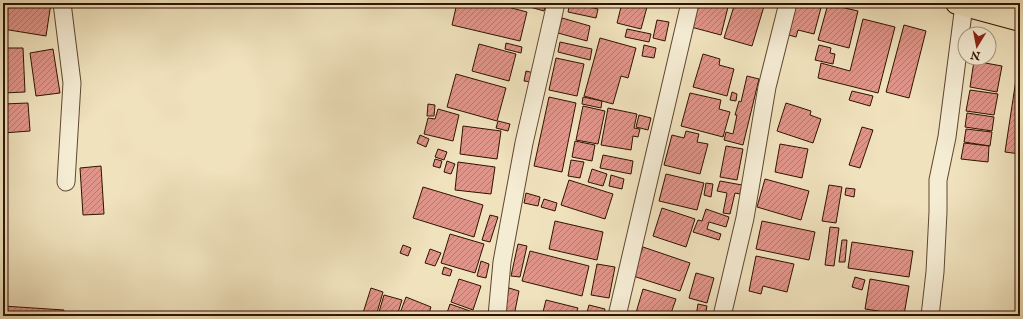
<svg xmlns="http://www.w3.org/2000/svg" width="1023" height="319" font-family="'IM FELL English',serif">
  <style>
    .building { fill: url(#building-hatch); stroke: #2f1300 }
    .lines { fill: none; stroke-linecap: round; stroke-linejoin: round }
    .minor-casing { stroke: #5f472f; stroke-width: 19 }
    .major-casing { stroke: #2f1300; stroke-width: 24 }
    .minor { stroke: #f5ecd4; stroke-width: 17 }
    .major { stroke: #f0e2bd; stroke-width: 22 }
  </style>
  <defs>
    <pattern id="building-hatch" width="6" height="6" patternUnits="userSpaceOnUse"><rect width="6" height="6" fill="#e0958a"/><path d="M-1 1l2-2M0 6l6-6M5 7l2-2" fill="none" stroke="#b6786e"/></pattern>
  </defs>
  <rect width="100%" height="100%" fill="#f0e2bd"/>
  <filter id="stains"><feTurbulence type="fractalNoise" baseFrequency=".005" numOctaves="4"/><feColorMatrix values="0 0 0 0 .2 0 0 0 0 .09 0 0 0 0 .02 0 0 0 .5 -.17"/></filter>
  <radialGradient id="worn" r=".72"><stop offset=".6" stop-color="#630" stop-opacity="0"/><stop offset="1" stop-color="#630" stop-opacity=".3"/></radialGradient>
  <g class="building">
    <polygon points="3,3 51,3 46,36 3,29"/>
    <polygon points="457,3 492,3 527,12 520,41 452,25"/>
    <polygon points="531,3 546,3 544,11 530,7"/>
    <polygon points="570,3 598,9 596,18 568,12"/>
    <polygon points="622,3 631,3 647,7 641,29 617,23"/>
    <polygon points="697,3 729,3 721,35 691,27"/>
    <polygon points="735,3 765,3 752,46 724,38"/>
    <polygon points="793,3 822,4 814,34 798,30 796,37 785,34"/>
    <polygon points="828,4 858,11 849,48 818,40"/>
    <polygon points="562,18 590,26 587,41 558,33"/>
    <polygon points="863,19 895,27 878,93 818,78 821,63 850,71"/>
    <polygon points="657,20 669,22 665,41 653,38"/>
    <polygon points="904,25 926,31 909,98 886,92"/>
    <polygon points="627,29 651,34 649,42 625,37"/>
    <polygon points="600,38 636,48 628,78 621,76 613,104 584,96"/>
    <polygon points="560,42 592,49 590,60 558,52"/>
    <polygon points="506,43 522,47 521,53 505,49"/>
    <polygon points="479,44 516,54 509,81 472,71"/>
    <polygon points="644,45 656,48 654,58 642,56"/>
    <polygon points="819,45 831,48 830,53 835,54 833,64 815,60"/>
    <polygon points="3,48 23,48 25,92 3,93"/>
    <polygon points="53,49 60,93 36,96 30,53"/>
    <polygon points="703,54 720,59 719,65 734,69 727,96 693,87"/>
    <polygon points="556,58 584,64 577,96 549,90"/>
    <polygon points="974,61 1002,66 997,92 970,87"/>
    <polygon points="526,71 534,73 532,82 524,81"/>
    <polygon points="1017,73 1020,74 1020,154 1005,152"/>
    <polygon points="456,74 506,88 497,121 447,107"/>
    <polygon points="747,76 759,79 743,145 724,140 726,132 733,134 737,115 735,115 739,101 741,102"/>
    <polygon points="970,90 998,94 994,115 966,111"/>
    <polygon points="852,91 873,96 870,106 849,100"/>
    <polygon points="732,92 737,94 736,101 730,100"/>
    <polygon points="690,93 721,100 719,109 730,112 723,137 681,126"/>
    <polygon points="549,97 576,103 562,172 534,166"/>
    <polygon points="583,97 602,101 601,108 582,104"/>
    <polygon points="28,103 30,131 3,133 3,104"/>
    <polygon points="786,103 811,111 810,115 821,119 813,143 777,131"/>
    <polygon points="428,104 435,105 434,116 427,116"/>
    <polygon points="583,106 605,111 598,144 576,140"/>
    <polygon points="608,108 637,114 634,128 640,129 638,137 633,136 631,150 601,145"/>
    <polygon points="438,109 459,115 453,141 424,134 428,118 435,119"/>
    <polygon points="967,113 994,117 992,131 965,127"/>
    <polygon points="639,115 651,118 648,130 636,127"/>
    <polygon points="498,121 510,124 508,131 496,128"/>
    <polygon points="463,126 501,131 497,159 460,154"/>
    <polygon points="862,127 873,130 860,168 849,165"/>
    <polygon points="966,129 992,132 990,146 964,142"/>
    <polygon points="686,131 699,134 697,142 708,144 700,174 664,165 672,135 684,138"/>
    <polygon points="420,135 429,139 426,147 417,143"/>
    <polygon points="575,141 595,145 592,161 572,157"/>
    <polygon points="964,143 989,146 988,162 961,159"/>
    <polygon points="780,144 808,149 802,178 775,172"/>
    <polygon points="726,146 743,149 737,180 720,177"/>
    <polygon points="438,149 447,152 444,160 435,157"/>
    <polygon points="603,155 633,161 631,174 600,168"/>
    <polygon points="435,159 442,161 440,168 433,166"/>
    <polygon points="571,160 584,162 580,178 568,176"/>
    <polygon points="447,161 455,164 451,174 444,172"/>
    <polygon points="458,162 495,167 491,194 455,190"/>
    <polygon points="101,166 104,214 83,215 80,168"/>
    <polygon points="592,169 607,174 603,186 588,182"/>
    <polygon points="666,174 704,183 697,210 659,201"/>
    <polygon points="611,175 624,179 622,189 609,186"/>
    <polygon points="765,179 809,191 801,220 757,207"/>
    <polygon points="569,180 613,194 605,219 561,205"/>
    <polygon points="720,181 742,185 740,194 735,193 730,214 723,213 727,193 717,191"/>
    <polygon points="706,183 713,184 711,197 704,195"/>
    <polygon points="829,185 842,187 836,223 822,221"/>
    <polygon points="423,187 483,205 474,237 413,218"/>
    <polygon points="846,188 855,189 854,197 845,195"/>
    <polygon points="526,193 540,197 538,206 524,203"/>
    <polygon points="1019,196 1020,196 1020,214 1016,213"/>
    <polygon points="544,199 557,203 555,211 541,207"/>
    <polygon points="662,208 695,219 686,247 653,236"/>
    <polygon points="706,209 729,217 726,227 709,222 707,229 721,234 719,240 693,232 698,220 702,221"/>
    <polygon points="490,215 498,217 490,242 482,240"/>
    <polygon points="555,221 603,232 597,260 549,249"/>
    <polygon points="762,221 815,232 809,260 756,249"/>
    <polygon points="830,227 839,228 834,266 825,265"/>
    <polygon points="450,234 484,244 475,273 441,263"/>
    <polygon points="842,240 847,240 845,262 839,262"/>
    <polygon points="852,242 913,251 909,277 848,268"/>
    <polygon points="518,244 527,246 520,277 511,276"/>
    <polygon points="403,245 411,248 408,256 400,253"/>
    <polygon points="643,247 690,263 680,291 633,276"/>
    <polygon points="430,249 441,253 435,266 425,263"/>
    <polygon points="530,251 589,266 582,296 522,281"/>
    <polygon points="756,256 794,264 787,292 763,286 761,294 749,291"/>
    <polygon points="481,261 489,264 486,278 477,276"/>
    <polygon points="597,264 615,267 609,298 591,295"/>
    <polygon points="444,267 452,270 450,276 442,274"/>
    <polygon points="696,273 714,278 707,303 689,298"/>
    <polygon points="855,277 865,280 862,290 852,287"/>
    <polygon points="459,279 481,286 473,310 451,302"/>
    <polygon points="870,279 909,286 904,315 865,309"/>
    <polygon points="371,288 383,292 376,316 370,315 370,316 362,316"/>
    <polygon points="509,288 519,291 514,316 503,316"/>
    <polygon points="643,289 676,299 670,316 635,316"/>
    <polygon points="384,295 402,300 397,316 379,312"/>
    <polygon points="406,297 431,307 428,316 399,316"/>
    <polygon points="546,300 578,308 575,316 542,316"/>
    <polygon points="450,304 470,311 468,316 446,316"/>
    <polygon points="698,304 707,306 705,316 696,316"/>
    <polygon points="589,305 605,309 604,316 586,316"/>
    <polygon points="3,306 64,310 63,316 3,316"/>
  </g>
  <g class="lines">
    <defs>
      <g id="minor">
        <polyline points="62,3 72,83 66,182"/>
        <polyline points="497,316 502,262 524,143 556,3"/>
        <polyline points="617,316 690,3"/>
        <polyline points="722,316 745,218 767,87 788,3"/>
        <polyline points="930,316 935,272 938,212 938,180 947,137 964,5"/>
      </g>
      <polyline id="major" points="957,3 1020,20"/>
    </defs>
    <use href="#minor" class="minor-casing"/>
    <use href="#major" class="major-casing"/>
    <use href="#minor" class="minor"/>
    <use href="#major" class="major"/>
  </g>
  <rect width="1023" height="319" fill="none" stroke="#f0e2bd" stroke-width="16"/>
  <rect x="4" y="4" width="1015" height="311" fill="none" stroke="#2f1300" stroke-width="2"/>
  <rect x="8" y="8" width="1007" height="303" fill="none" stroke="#2f1300"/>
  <g transform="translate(977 46) rotate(190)"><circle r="19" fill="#f5ecd4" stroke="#a6957f"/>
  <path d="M0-3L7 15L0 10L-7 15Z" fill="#8f2418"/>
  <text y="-6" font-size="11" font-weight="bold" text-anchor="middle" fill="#2f1300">N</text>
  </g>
  <rect width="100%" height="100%" filter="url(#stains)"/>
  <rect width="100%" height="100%" fill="url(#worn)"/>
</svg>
